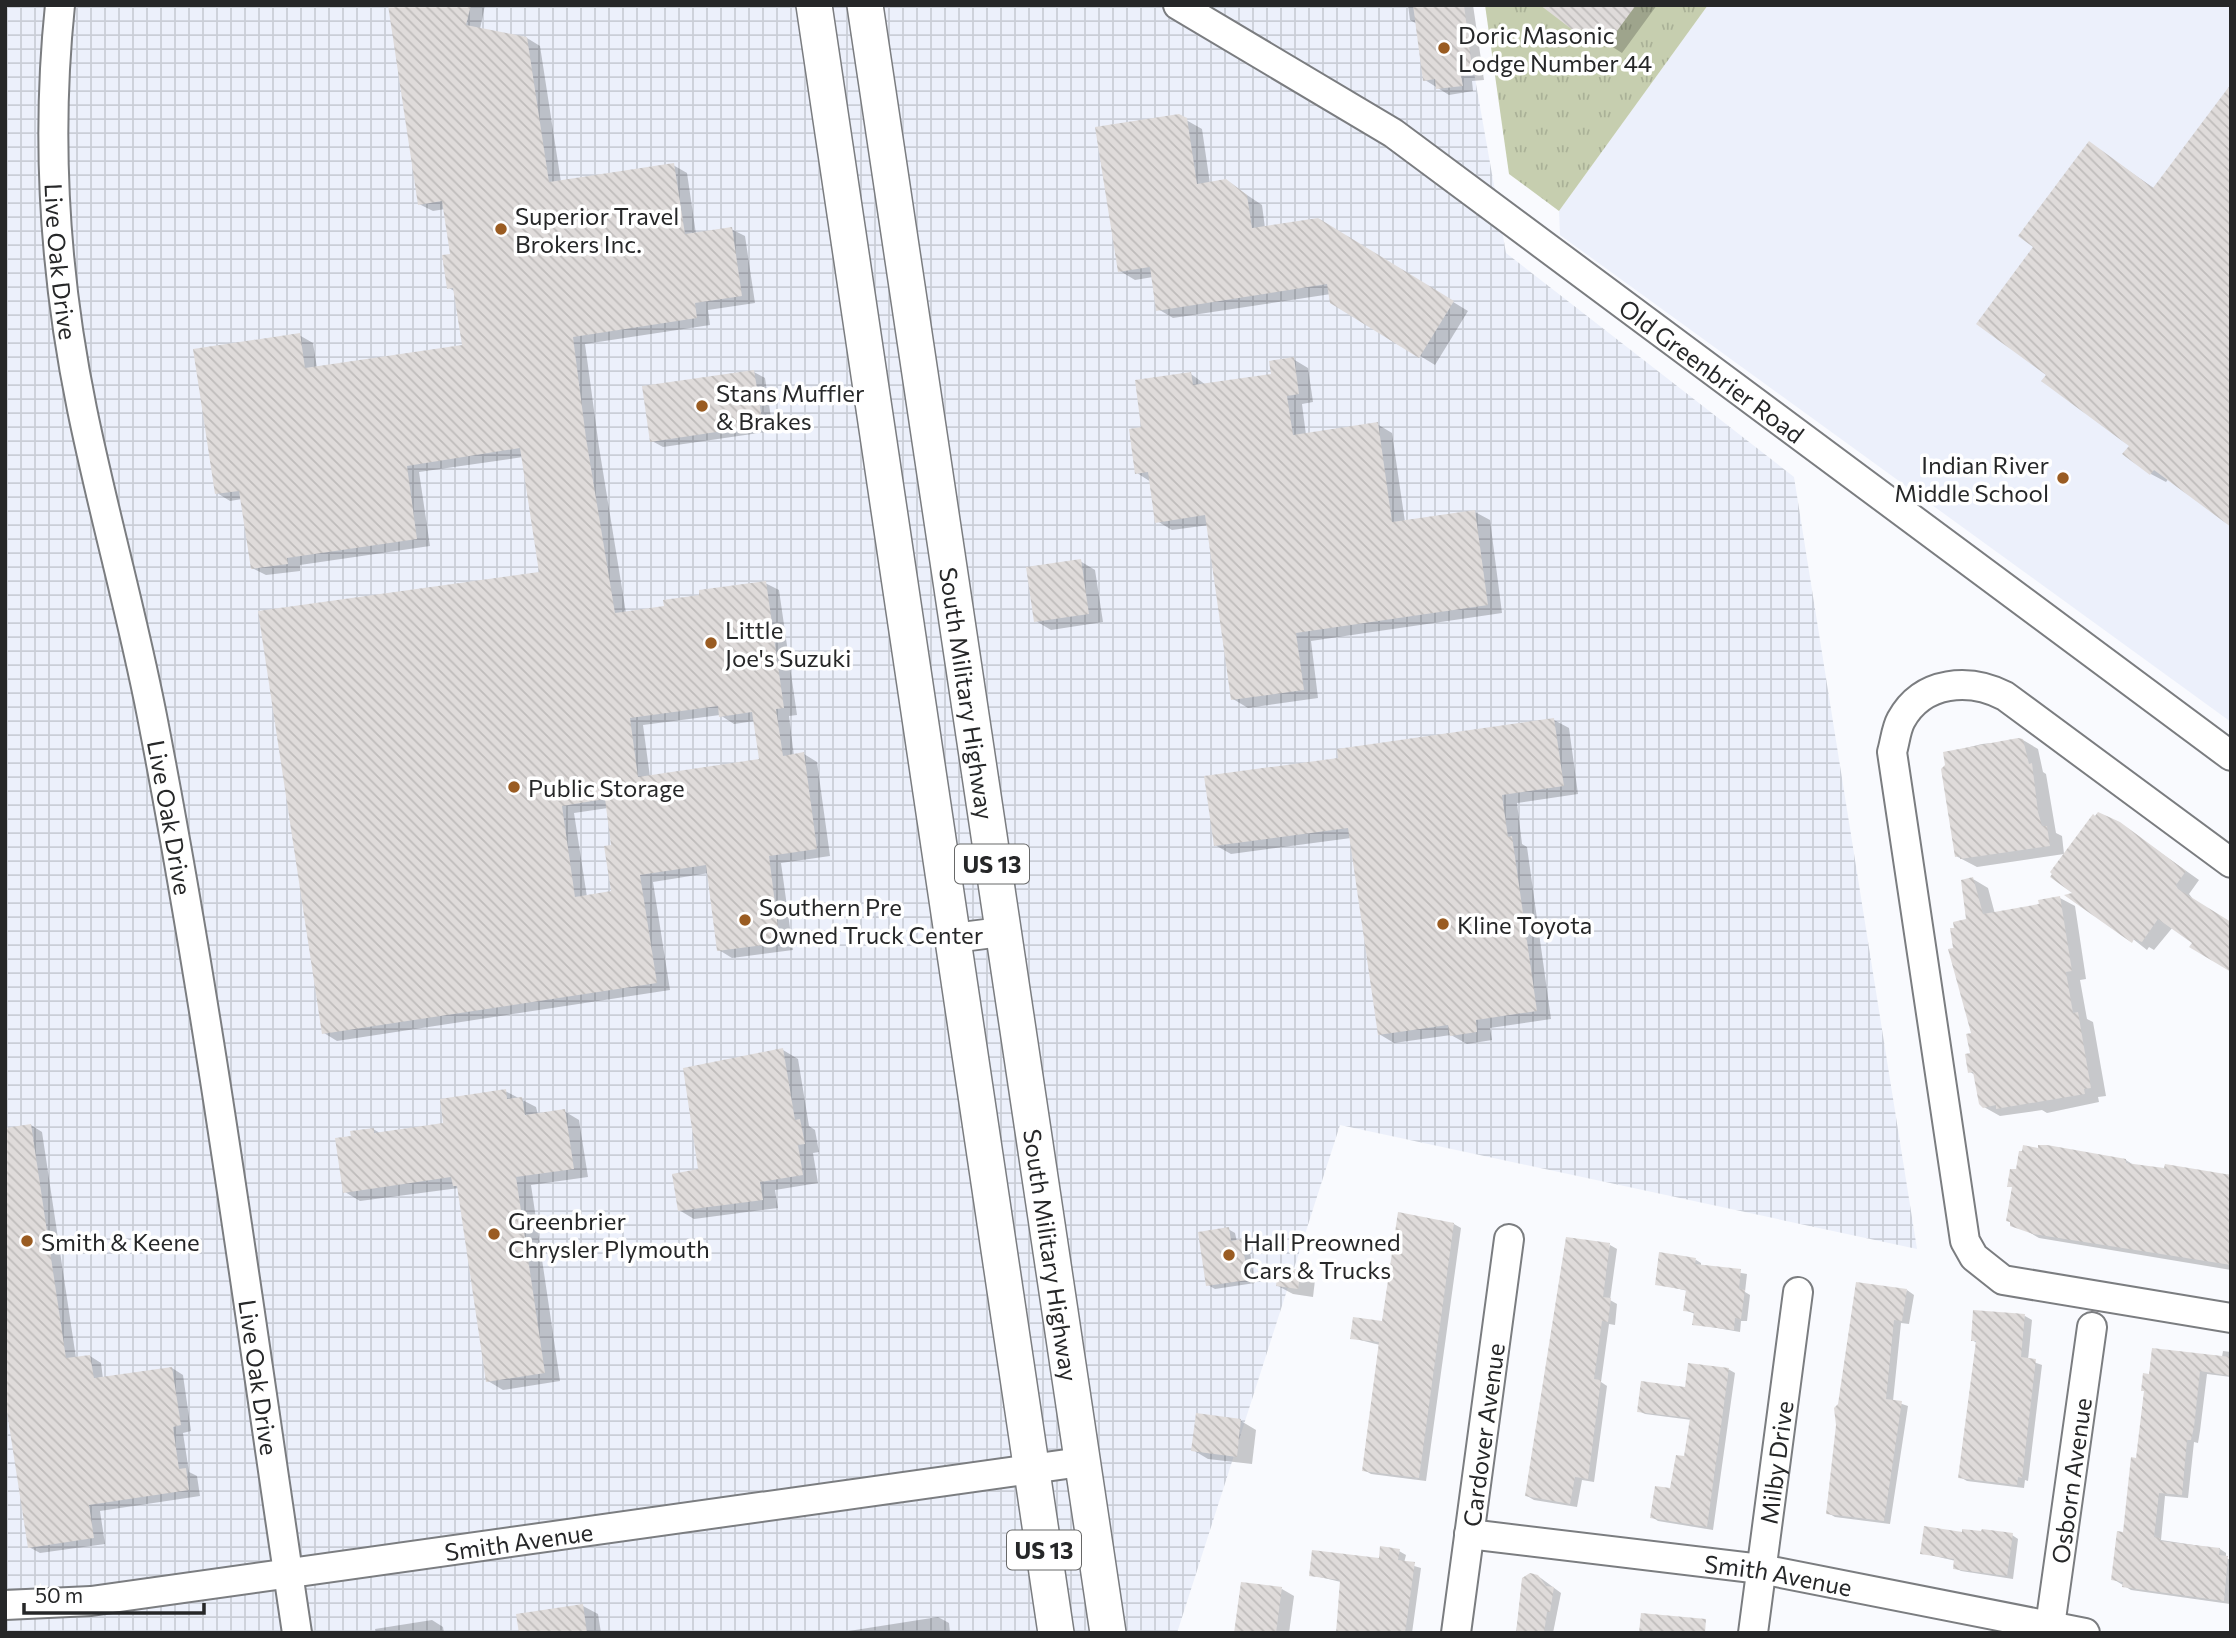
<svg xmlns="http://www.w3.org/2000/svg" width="2236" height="1638" font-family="Commissioner,sans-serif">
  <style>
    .built { fill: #ecf0fb }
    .industrial { fill: url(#industrial-grid) }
    .park { fill: url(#park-tufts) }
    .shadow { fill: #0003; fill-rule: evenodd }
    .building { fill: url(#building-back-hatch); fill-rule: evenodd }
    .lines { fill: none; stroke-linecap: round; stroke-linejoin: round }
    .minor-casing { stroke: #7b7d80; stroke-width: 32 }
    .major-casing { stroke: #7b7d80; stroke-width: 38 }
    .minor { stroke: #fff; stroke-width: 28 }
    .major { stroke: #fff; stroke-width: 35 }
    .poi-dot { fill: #9a5c22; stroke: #fff; stroke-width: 2.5 }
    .labels { text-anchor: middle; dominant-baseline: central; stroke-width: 7; stroke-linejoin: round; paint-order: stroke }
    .shield { fill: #fff; stroke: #676868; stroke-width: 2 }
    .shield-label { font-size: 23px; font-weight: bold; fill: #262728 }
    .poi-label { font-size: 24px; fill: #262728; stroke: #fff; text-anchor: start }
    .street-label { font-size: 24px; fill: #262728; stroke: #fff }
  </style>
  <defs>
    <pattern id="industrial-grid" width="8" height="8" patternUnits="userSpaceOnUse" patternTransform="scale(1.75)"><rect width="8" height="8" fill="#ecf0fb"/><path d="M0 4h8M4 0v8" fill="none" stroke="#caced7"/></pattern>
    <pattern id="park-tufts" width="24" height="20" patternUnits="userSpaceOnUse" patternTransform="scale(1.75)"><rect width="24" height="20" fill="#c6ceaf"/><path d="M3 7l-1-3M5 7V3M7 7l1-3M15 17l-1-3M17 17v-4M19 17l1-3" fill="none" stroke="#aab197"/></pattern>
    <pattern id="building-back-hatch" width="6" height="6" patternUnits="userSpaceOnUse" patternTransform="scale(1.75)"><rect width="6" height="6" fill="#dfdbda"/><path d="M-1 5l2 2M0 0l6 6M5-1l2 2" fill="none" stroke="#bfbcbb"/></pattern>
  </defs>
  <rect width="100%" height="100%" fill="#f9fafe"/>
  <polygon class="built" points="1708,5 2231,5 2231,722 1560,235 1559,211"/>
  <polygon class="industrial" points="5,5 1462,5 1506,253 1794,477 1917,1249 1340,1125 1177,1633 5,1633"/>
  <polygon class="park" points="1485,5 1708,5 1559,211 1509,174"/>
  <g class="shadow">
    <polygon points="5,5 7,5 5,35"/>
    <path d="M444 5H485L480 29 527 38 540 46 561 182 673 165 687 173 696 234 731 229 745 236 755 303 708 310 710 325 585 344 599 447 626 613 666 607 765 583 779 590 797 715 789 716 794 756 804 754 817 762 830 856 781 863 793 950 732 958 719 950 709 873 653 882 670 990 337 1041 324 1033 541 574 523 457 419 472 430 546 300 565V571L266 575 252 568 242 499 230 501 217 493 299 335 313 343 317 368 464 346 456 292 449 288 452 255 445 209 433 211 419 204ZM720 715 734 724 755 721 760 761 650 777 643 725ZM608 808 613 846V893L587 897 574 813Z"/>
    <polygon points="1408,5 1473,5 1484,80 1472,81 1473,91 1449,95 1425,80 1417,24 1410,20"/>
    <polygon points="1543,5 1657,5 1622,53 1597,37 1594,41 1579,32"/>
    <polygon points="1179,116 1202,129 1210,184 1226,181 1262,205 1265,228 1333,229 1468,311 1435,365 1332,302 1331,294 1173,318 1158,309 1153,277 1135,280 1120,271"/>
    <polygon points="5,130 7,131 5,173"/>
    <polygon points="2089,143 2155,189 2169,478 2166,482 2151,474 2131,445 2048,374 2035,247"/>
    <polygon points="1293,359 1308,368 1313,402 1302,404 1306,435 1377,424 1392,433 1405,522 1475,512 1490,520 1502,613 1311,641 1318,698 1248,708 1233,699 1209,525 1172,530 1157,521 1151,482 1137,473 1143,429 1191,374 1206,385 1273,375"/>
    <polygon points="754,372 765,378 773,431 663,447 652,441"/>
    <polygon points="1080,561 1095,570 1103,622 1051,630 1036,621"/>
    <polygon points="1554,720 1569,728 1578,794 1517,803 1522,844 1527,847 1551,1019 1490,1028 1492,1040 1467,1044 1451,1035 1394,1043 1379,1034 1351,838 1231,854 1215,845 1340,760"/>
    <polygon points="2023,740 2038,749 2043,772 2046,774 2056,833 2062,836 2064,854 1977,867 1956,856 1945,753 1982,744"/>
    <polygon points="2120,824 2199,880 2189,894 2193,899 2194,942 2173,927 2154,950 2149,947 2147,950 2076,894"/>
    <polygon points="1973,879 1988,888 1995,914 2041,905 2060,898 2075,906 2086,979 2080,980 2087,1019 2093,1022 2106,1096 2098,1097 2099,1102 2047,1113 2042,1110 2000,1116 1984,1107 1975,1075 1970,1072 1973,1035 1956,949 1968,920"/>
    <polygon points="783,1050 798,1059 809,1126 815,1130 819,1152 813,1153 818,1183 775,1190 778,1208 694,1219 679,1210 700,1170"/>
    <polygon points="505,1091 536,1107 538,1115 564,1111 579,1120 588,1177 531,1185 560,1381 503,1390 488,1381 459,1188 360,1201 345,1192 353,1138 373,1129 380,1133 445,1124"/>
    <polygon points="31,1125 42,1132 76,1358 90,1356 101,1363 103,1379 172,1368 183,1375 191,1431 183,1433 189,1472 197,1476 200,1496 100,1511 105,1544 40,1553 29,1547"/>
    <polygon points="2126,1160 2135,1166 2231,1175 2231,1270 2039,1238 2008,1220 2014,1188 2009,1186"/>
    <polygon points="1454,1224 1461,1228 1426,1481 1371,1474 1364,1470 1380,1345 1352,1338 1383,1323"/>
    <polygon points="1228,1229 1235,1233 1237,1242 1249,1245 1255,1283 1215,1289 1208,1285"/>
    <polygon points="1610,1245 1617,1249 1610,1300 1617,1304 1615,1325 1609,1324 1601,1382 1607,1386 1594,1482 1582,1480 1577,1507 1534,1500 1527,1496"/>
    <polygon points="1696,1260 1701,1263 1701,1266 1747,1274 1745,1292 1750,1295 1747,1321 1741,1321 1740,1332 1694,1324 1695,1314 1685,1310 1688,1291 1657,1284"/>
    <polygon points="1300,1272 1315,1280 1313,1297 1293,1294 1278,1286"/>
    <polygon points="1907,1290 1914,1295 1909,1324 1901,1323 1893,1401 1908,1406 1890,1524 1835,1517 1828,1513 1838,1425"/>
    <polygon points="2025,1316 2032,1320 2028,1360 2042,1365 2028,1481 2025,1480 2024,1488 1967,1481 1960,1477 1977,1343 1972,1340"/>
    <polygon points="2223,1351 2231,1352 2231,1377 2207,1374 2200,1431 2198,1443 2194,1442 2188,1498 2165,1496 2161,1540 2220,1549 2226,1553 2226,1558 2231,1560 2230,1604 2131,1590 2113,1579 2125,1534 2151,1376 2222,1357"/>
    <polygon points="1728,1369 1735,1373 1713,1530 1658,1521 1652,1517 1672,1490 1686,1459 1692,1420 1645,1414 1639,1411"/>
    <polygon points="1197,1415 1241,1421 1256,1430 1252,1464 1208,1459 1193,1450"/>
    <polygon points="1963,1534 2012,1535 2018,1539 2013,1579 1961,1571 1955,1568 1956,1561 1921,1553"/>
    <polygon points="1399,1551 1406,1555 1404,1563 1421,1568 1412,1633 1337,1633 1341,1582 1311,1575 1381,1560"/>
    <polygon points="1538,1576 1561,1593 1553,1633 1516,1633 1524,1579"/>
    <polygon points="1282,1589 1294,1596 1289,1633 1236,1633"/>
    <polygon points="583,1606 598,1614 601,1633 521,1633"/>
    <polygon points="938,1617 949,1623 950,1633 836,1633"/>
    <polygon points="432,1620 443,1627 444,1633 376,1633 375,1629"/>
  </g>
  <g class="building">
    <path d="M388 5H471L466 25 527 37 549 182 674 163 685 234 732 227 742 296 695 303 697 318 573 337 586 438 615 613 664 606 663 600 699 595V590L766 581 784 708 776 709 783 756 804 752 817 849 769 856 780 943 717 951 706 865 640 875 657 983 322 1034 258 611 539 572 520 448 407 466 417 539 287 558 288 564 251 569 239 491 215 494 193 349 300 333 305 368 462 345 453 288 447 289 442 255 450 254 442 201 418 205ZM718 706 719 717 752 712 759 759 638 777 630 718ZM605 799 611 845 604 846 611 891 575 897 562 806Z"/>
    <polygon points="1413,5 1464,5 1473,74 1461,76 1463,86 1436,89 1435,79 1423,81"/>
    <polygon points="1540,5 1636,5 1606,46 1582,29 1578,34"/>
    <polygon points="2231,84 2231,527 2154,470 2150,475 2122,454 2129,446 2041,381 2046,375 1976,324 2033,247 2018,236 2089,141 2153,188"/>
    <polygon points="1179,114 1187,118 1197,184 1226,179 1247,195 1252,228 1318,218 1454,301 1419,358 1330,303 1327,284 1156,311 1150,267 1118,272 1095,127"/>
    <polygon points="1294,357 1299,394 1287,396 1293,435 1378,422 1392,522 1475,510 1488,605 1296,633 1304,690 1231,700 1205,515 1155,523 1148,472 1135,474 1129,429 1141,427 1135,380 1191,372 1193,385 1271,374 1269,361"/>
    <polygon points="754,370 763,425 650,442 642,386"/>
    <polygon points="1081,559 1089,614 1034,622 1026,567"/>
    <polygon points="1554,718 1564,786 1502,795 1508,837 1512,836 1537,1011 1476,1020 1477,1032 1450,1036 1448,1025 1378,1035 1348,828 1214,846 1204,776 1338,758 1337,749"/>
    <polygon points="2018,738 2023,739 2029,764 2032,763 2038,812 2042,826 2047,826 2050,846 1960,859 1960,856 1955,857 1941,769 1945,765 1943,752"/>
    <polygon points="2098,812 2120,822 2186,871 2176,885 2178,889 2231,922 2231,972 2189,947 2192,943 2158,919 2142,942 2134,939 2132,943 2064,895 2072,893 2050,877 2052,874 2050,872 2093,814 2095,816"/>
    <polygon points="1973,877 1983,914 2039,904 2038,900 2060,896 2072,971 2066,972 2073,1013 2078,1012 2091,1088 2084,1089 2085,1094 1996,1109 1996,1105 1983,1108 1979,1104 1973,1072 1968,1073 1965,1054 1970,1053 1966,1034 1971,1033 1948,949 1953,948 1950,928 1954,928 1953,922 1966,919 1961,880"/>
    <polygon points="783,1048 795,1120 800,1119 805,1144 798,1145 803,1175 760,1182 763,1200 678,1211 672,1174 698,1169 683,1068"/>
    <polygon points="506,1089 507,1099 522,1097 525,1115 565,1109 574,1169 516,1177 545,1373 486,1382 457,1186 453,1186 451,1177 343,1193 335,1138 351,1136 350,1131 374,1128 374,1133 443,1123 440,1099"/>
    <polygon points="31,1124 66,1358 90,1355 94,1378 172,1367 181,1425 173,1427 179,1469 186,1468 189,1490 89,1505 94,1538 28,1548 5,1399 5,1128"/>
    <polygon points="2023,1145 2038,1148 2038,1145 2047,1145 2126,1159 2126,1163 2164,1168 2165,1164 2231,1175 2231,1265 2033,1234 2010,1226 2010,1222 2006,1221 2012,1187 2007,1187 2010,1169 2016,1169 2019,1151 2022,1151"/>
    <polygon points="1398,1212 1454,1223 1419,1478 1362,1471 1379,1342 1350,1339 1353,1317 1382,1321"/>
    <polygon points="1229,1227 1231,1241 1242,1239 1248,1280 1206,1286 1198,1232"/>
    <polygon points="1566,1237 1610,1243 1603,1297 1611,1298 1608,1322 1602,1321 1594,1379 1601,1380 1588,1479 1575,1477 1570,1504 1525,1496"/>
    <polygon points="1659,1252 1696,1258 1695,1264 1741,1269 1739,1289 1745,1290 1741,1319 1735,1318 1734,1330 1692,1325 1694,1312 1683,1311 1686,1290 1655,1285"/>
    <polygon points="1278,1267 1301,1270 1298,1289 1276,1286"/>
    <polygon points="1856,1282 1907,1289 1902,1321 1894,1320 1886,1399 1902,1401 1884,1521 1826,1514 1836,1425 1834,1408 1838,1404"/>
    <polygon points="1973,1310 2025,1314 2021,1357 2036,1359 2022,1478 2018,1477 2017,1485 1958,1478 1976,1341 1971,1341"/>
    <polygon points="2152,1348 2231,1357 2231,1376 2200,1371 2194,1427 2191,1440 2187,1440 2182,1495 2159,1493 2154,1537 2160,1538 2160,1541 2220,1548 2219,1555 2228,1556 2224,1601 2122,1587 2123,1582 2111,1580 2117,1531 2123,1532 2131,1457 2136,1458 2144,1391 2141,1391 2143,1373 2149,1374"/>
    <polygon points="1688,1363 1729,1368 1707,1527 1650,1518 1655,1486 1670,1488 1676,1455 1684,1456 1690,1418 1637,1412 1641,1381 1685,1387"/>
    <polygon points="1196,1413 1241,1419 1237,1457 1191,1451"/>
    <polygon points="1924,1526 1962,1532 1962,1529 1981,1531 1982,1529 2013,1533 2007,1576 1953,1569 1954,1559 1920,1554"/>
    <polygon points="1380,1546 1400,1549 1398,1560 1415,1562 1405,1633 1336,1633 1340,1580 1309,1576 1312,1550 1379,1558"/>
    <polygon points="1530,1573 1538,1575 1546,1586 1554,1587 1550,1612 1547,1612 1544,1633 1516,1633 1522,1578"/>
    <polygon points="1241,1582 1282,1587 1276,1633 1234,1633"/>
    <polygon points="583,1604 587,1633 519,1633 516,1614"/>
    <polygon points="1641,1613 1706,1619 1705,1633 1639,1633"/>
  </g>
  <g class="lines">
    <defs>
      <g id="minor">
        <path id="s1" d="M60 5C46 139 55 277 82 409 103 512 132 613 152 716 211 1020 251 1327 297 1633"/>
        <path id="s2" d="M1178 5 1393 133 2231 756"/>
        <path d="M2231 863 2005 696C1970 678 1923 680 1901 720 1896 729 1895 742 1892 752L1965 1241 1974 1257 2003 1280 2231 1318"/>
        <polyline points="954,938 1001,932"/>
        <path id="s3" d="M1469 1534 1761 1569 2085 1633"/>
        <path id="s4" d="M5 1605 91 1601 1081 1462"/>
        <path id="s5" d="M1456 1633 1509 1239"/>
        <path id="s6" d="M1753 1633 1798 1292"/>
        <path id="s7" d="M2049 1633 2092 1327"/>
      </g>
      <g id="major">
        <polyline points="814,5 1056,1633"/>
        <path id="s8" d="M865 5 1108 1633"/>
      </g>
    </defs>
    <use href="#minor" class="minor-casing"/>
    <use href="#major" class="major-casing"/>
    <use href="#minor" class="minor"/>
    <use href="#major" class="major"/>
  </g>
  <g class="poi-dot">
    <circle cx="1444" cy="48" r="7"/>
    <circle cx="501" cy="229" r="7"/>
    <circle cx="702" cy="406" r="7"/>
    <circle cx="2063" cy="478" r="7"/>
    <circle cx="711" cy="643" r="7"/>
    <circle cx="514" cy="787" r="7"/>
    <circle cx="745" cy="920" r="7"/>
    <circle cx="1443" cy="924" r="7"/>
    <circle cx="494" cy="1234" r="7"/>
    <circle cx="27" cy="1241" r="7"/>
    <circle cx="1229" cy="1255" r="7"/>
  </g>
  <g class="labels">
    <g class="shield">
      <rect x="955" y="844.5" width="74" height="39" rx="5"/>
      <rect x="1007" y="1530.5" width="74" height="39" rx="5"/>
    </g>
    <g class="shield-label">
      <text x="992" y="864">US 13</text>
      <text x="1044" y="1550">US 13</text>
    </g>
    <g class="poi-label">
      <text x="1458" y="34">Doric Masonic<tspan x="1458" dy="28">Lodge Number 44</tspan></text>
      <text x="515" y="215">Superior Travel<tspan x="515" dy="28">Brokers Inc.</tspan></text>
      <text x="716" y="392">Stans Muffler<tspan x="716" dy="28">&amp; Brakes</tspan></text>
      <text x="2049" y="464" text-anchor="end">Indian River<tspan x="2049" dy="28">Middle School</tspan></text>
      <text x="725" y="629">Little<tspan x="725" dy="28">Joe's Suzuki</tspan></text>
      <text x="528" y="787">Public Storage</text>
      <text x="759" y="906">Southern Pre<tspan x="759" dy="28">Owned Truck Center</tspan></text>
      <text x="1457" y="924">Kline Toyota</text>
      <text x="508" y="1220">Greenbrier<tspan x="508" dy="28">Chrysler Plymouth</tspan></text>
      <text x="41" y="1241">Smith &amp; Keene</text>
      <text x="1243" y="1241">Hall Preowned<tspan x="1243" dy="28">Cars &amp; Trucks</tspan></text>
    </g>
    <g class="street-label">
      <text stroke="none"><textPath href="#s1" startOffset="257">Live Oak Drive</textPath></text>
      <text stroke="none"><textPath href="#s2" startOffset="648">Old Greenbrier Road</textPath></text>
      <text stroke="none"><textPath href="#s8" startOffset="696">South Military Highway</textPath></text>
      <text stroke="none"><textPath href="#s1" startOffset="824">Live Oak Drive</textPath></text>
      <text stroke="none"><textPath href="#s8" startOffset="1264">South Military Highway</textPath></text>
      <text stroke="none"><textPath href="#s1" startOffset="1391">Live Oak Drive</textPath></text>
      <text stroke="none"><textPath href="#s5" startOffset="200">Cardover Avenue</textPath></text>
      <text stroke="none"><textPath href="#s6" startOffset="172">Milby Drive</textPath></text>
      <text stroke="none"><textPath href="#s7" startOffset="154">Osborn Avenue</textPath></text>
      <text stroke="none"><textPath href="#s4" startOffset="518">Smith Avenue</textPath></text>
      <text stroke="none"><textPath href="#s3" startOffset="312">Smith Avenue</textPath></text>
    </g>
  </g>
  <rect width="2236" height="1638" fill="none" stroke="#262728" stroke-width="14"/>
  <path d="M24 1603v10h180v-10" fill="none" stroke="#262728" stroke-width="3.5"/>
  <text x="35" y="1603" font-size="21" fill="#262728" stroke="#ffffff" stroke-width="5" paint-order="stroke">50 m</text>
</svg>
